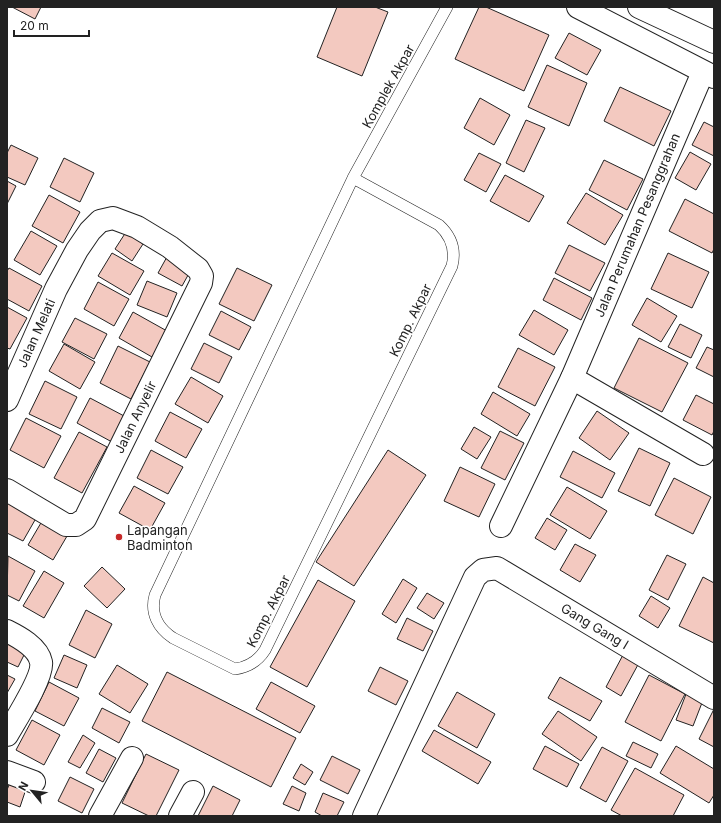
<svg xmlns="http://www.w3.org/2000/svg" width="721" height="823" font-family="Inter,sans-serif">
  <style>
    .building { fill: #f3c9c0; stroke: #222 }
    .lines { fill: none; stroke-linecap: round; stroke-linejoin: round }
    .lane-casing { stroke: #222; stroke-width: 12 }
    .street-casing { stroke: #222; stroke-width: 24 }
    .secondary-casing { stroke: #222; stroke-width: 24 }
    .lane { stroke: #fff; stroke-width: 11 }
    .street { stroke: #fff; stroke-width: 22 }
    .secondary { stroke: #fff; stroke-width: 22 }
    .poi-dot { fill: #c62828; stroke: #fff; stroke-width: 1.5 }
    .labels { text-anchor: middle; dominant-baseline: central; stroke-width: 3; stroke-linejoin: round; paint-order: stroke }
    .street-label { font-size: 13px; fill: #222; stroke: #fff }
    .poi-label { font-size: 13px; fill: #222; stroke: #fff; text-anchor: start }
  </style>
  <rect width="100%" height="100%" fill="#fff"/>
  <g class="building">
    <polygon points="12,7 41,7 35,19"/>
    <polygon points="337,7 375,7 388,12 362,76 317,57"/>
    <polygon points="479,7 486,7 549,35 524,91 455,59"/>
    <polygon points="569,33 601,50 587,75 555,58"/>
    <polygon points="547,65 587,83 569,126 528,107"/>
    <polygon points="620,87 671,111 654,146 604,121"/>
    <polygon points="480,98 510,115 494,145 464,128"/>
    <polygon points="526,120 545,128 524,172 506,163"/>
    <polygon points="704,122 714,127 714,156 692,145"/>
    <polygon points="11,145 38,158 25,185 7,177 7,153"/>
    <polygon points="690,152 711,164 696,190 675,178"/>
    <polygon points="479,153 501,164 486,192 464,180"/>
    <polygon points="64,158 94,173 80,202 50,187"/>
    <polygon points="604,160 643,179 627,210 589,190"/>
    <polygon points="505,175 544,196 529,222 490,201"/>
    <polygon points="7,181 16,186 7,204"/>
    <polygon points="586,193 623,215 605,245 567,223"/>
    <polygon points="49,195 80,212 63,243 32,226"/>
    <polygon points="685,199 714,214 714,249 712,253 669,231"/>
    <polygon points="31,231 57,246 40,275 14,260"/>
    <polygon points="126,232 143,244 132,261 115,249"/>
    <polygon points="569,245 605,263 590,291 555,273"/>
    <polygon points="112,253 144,271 130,295 98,276"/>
    <polygon points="668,253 709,272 692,308 651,289"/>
    <polygon points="168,255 192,268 182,286 158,273"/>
    <polygon points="9,268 42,286 29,311 7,299 7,271"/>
    <polygon points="237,268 272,285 254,321 219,304"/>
    <polygon points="554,278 592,298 581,320 543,300"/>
    <polygon points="147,281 177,293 167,317 137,305"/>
    <polygon points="98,282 129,299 114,326 84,309"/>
    <polygon points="647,298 677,316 661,342 632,325"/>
    <polygon points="7,307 27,318 10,349 7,348"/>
    <polygon points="534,310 568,330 554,355 519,335"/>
    <polygon points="221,311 251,327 239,350 209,335"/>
    <polygon points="133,312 167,331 152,357 119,338"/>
    <polygon points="75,318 107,334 94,359 62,342"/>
    <polygon points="680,324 702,335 691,358 668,347"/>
    <polygon points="639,338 688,363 662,412 614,388"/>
    <polygon points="204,343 232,357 219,383 191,369"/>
    <polygon points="64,344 95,362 80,389 49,371"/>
    <polygon points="118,346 150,362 131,399 100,383"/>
    <polygon points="707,347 714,350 714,377 696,368"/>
    <polygon points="518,348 555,367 535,406 498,387"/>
    <polygon points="191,377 223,396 208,423 175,404"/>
    <polygon points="45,381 77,397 61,429 29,414"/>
    <polygon points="493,392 530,414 517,436 481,414"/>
    <polygon points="696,395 714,404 714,431 712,435 683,420"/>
    <polygon points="90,398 126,417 112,442 77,423"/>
    <polygon points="597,411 629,433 610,460 579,438"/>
    <polygon points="170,412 202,429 186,458 155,441"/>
    <polygon points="26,418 61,436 44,468 10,450"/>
    <polygon points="474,427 491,437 477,459 461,449"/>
    <polygon points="500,431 524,443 505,480 481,468"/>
    <polygon points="79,432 107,447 82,493 54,478"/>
    <polygon points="639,448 670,463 650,506 618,491"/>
    <polygon points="151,450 183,467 168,494 137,478"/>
    <polygon points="388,450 426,475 354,586 316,562"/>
    <polygon points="573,451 615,473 602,498 560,477"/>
    <polygon points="460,467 495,484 479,517 444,501"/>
    <polygon points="674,478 711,497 693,534 655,515"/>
    <polygon points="134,486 165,503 150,530 119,513"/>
    <polygon points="567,487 607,511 590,539 550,515"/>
    <polygon points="7,499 39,513 23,541 7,533"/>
    <polygon points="45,516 70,531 53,560 28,545"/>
    <polygon points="547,518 567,530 555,550 535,538"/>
    <polygon points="575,544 596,555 580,582 560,570"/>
    <polygon points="667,555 686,564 668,600 649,590"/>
    <polygon points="8,556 35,571 19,601 7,595"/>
    <polygon points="102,567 125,589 107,608 84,586"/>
    <polygon points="44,571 64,583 44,618 23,606"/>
    <polygon points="703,577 714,583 714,643 679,626"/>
    <polygon points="403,579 417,588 396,623 382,614"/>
    <polygon points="318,580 355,601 307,687 270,667"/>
    <polygon points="427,593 444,603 434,619 417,608"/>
    <polygon points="651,596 670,608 658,628 639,616"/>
    <polygon points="86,610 112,624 95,658 69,645"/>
    <polygon points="407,618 433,631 423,651 397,639"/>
    <polygon points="7,637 28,647 18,667 7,662"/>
    <polygon points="624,653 640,661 621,696 606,687"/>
    <polygon points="64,655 87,665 77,688 54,678"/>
    <polygon points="117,665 148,684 130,713 99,694"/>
    <polygon points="380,667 408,681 396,705 368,691"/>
    <polygon points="167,672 296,738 271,787 142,721"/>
    <polygon points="7,675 15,679 7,693"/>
    <polygon points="649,675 685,694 661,741 625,722"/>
    <polygon points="560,677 602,701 590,721 548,698"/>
    <polygon points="49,682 79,698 64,726 35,711"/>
    <polygon points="271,682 315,706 300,733 256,709"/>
    <polygon points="688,689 705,695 693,726 676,720"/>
    <polygon points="457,692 495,714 477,748 438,726"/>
    <polygon points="102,708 130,722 119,743 92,728"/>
    <polygon points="714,709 714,747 699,739"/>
    <polygon points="558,711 597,737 581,761 542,734"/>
    <polygon points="32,720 60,735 44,765 16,750"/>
    <polygon points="434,730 491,762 478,784 422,751"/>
    <polygon points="83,735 95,743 80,768 68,762"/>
    <polygon points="633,742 658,754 651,768 626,756"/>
    <polygon points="545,746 579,764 567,787 533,769"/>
    <polygon points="676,746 714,769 714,795 709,803 660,773"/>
    <polygon points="602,747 628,761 606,802 580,788"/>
    <polygon points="99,749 116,758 103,782 86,773"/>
    <polygon points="146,754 179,770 156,816 149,816 122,803"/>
    <polygon points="332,756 360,770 348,794 320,780"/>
    <polygon points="301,764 313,772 305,785 293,778"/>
    <polygon points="635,768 684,795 673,816 622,816 611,810"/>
    <polygon points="12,777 28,783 20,807 7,802 7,790"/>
    <polygon points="70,777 94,789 82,813 58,801"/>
    <polygon points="213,786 240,800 232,816 198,816"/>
    <polygon points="292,786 306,793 299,811 283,804"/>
    <polygon points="323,793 344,802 337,816 322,816 315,812"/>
  </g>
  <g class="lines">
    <defs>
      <path id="lane" d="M353 178 439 225C451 236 456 250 452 266L265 650C258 661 249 667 235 669L173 638C158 628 150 613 155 595L353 178 447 7"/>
      <g id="street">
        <polyline points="572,378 703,454"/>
        <polyline points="7,400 56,289 77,250 90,231 100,221 113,218 137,227 170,247 198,269 202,276 201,283 85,519 76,525 66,525 7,490"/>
        <polyline points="501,526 572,378 703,72"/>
        <path d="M7 631C19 637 38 647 41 662 44 676 15 721 7 735"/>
        <polyline points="7,772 34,782"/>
        <polyline points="100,816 132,758"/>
        <polyline points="180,816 193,792"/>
        <polyline points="364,816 475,577 483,570 497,568 714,698"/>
      </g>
      <g id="secondary">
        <polyline points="578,7 714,77"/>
        <polyline points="639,7 714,42"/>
      </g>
    </defs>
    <use href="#lane" class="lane-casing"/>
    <use href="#street" class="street-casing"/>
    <use href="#secondary" class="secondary-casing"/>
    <use href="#lane" class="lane"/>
    <use href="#street" class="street"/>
    <use href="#secondary" class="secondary"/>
  </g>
  <circle class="poi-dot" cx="119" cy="537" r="4"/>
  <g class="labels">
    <g class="street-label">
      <text transform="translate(388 86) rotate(-61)">Komplek Akpar</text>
      <text transform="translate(637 225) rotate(-67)">Jalan Perumahan Pesanggrahan</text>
      <text transform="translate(410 320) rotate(-64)">Komp. Akpar</text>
      <text transform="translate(36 333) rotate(-66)">Jalan Melati</text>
      <text transform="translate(135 417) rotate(-64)">Jalan Anyelir</text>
      <text transform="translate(268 611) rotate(-63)">Komp. Akpar</text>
      <text transform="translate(595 626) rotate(31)">Gang Gang I</text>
    </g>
    <g class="poi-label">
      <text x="127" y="530">Lapangan<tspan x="127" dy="15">Badminton</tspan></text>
    </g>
  </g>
  <rect width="721" height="823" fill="none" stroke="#222222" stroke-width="16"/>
  <g transform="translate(32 791) rotate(299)" stroke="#ffffff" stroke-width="3" paint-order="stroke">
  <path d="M0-3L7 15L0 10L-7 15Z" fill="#222222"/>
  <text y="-6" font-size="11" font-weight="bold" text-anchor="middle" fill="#222222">N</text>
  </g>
  <path d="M14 30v6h75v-6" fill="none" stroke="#222222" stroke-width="2"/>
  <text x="20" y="30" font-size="12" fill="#222222" stroke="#ffffff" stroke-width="3" paint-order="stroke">20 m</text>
</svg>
